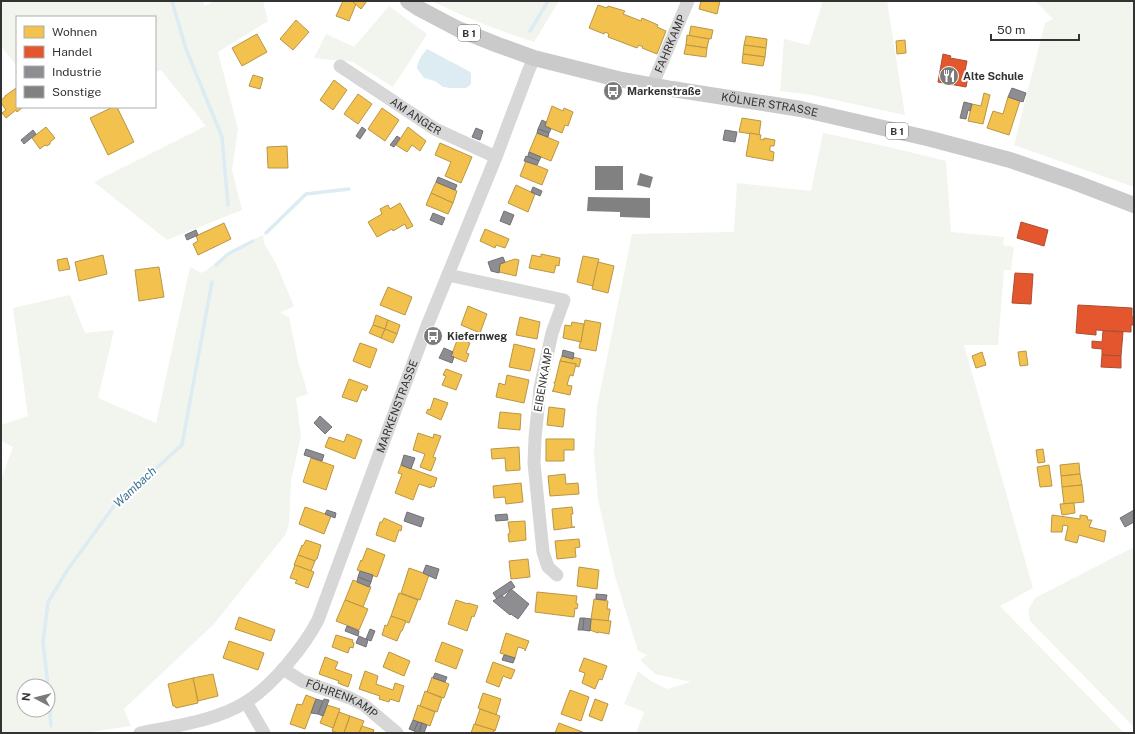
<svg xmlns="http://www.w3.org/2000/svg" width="1135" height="734" font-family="'Public Sans',sans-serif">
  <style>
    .green { fill: #f1f5ed; fill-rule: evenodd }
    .water { fill: #ddebf3 }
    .homes { fill: #f2c14e; stroke: #b99646 }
    .shops { fill: #e4572e; stroke: #af4c30 }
    .industry { fill: #8d8d92; stroke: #727276 }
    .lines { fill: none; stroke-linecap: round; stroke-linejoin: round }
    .stream { stroke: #ddebf3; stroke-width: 3.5 }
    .building { fill: #818181 }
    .minor { stroke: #d7d7d7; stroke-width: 13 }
    .major { stroke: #cacaca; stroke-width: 16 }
    .labels { text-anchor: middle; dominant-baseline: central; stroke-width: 4; stroke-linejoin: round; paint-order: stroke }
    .shield { fill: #fff; stroke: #707070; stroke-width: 1 }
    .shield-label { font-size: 10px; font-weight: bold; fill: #333 }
    .street-label { font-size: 11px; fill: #333; stroke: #fff }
    .poi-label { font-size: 11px; font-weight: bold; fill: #333; stroke: #fff; text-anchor: start }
    .water-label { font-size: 12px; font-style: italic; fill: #3f7597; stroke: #fff }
  </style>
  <rect width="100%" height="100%" fill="#fff"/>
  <g class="green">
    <polygon points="1,1 202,1 205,6 214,1 263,1 268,21 218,52 238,129 232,170 242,210 167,240 94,182 206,126 161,70 155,72 155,17 17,17 17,66 1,46"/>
    <path d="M432 1H559L534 42C498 30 466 18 432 1Z"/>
    <polygon points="823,1 887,1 905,115 812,95 780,91 784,39 809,45"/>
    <polygon points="1035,1 1134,1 1134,187 1014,145 1045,23 1053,19"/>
    <polygon points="389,6 427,34 393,87 353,62 314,58 326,34 354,47"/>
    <polygon points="823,133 885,146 946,161 951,232 1004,237 1003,245 1014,247 1011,270 1004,270 998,345 964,345 1033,588 1000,606 1124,733 636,733 644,712 624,704 638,671 651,681 667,689 691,682 655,674 640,660 647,655 638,651 615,576 598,499 594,455 597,407 632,234 734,232 737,183 811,191"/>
    <path d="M263 235 264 243 276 264 294 306 280 313 289 317 298 361 308 394 296 398 301 436 291 481 289 523 286 534 214 624 124 709 131 726 83 733H1V479L13 447 1 441V425L28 416 13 308 70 295 85 333 114 330 98 398 156 423 190 267 201 273 208 269 230 251ZM24 686H48V710H24Z"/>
    <polygon points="1134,547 1134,727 1030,621 1028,610 1035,598"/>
  </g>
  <path class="water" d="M427 49 465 69 471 73V84L466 88H451L443 87 435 81 424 78 417 68C418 60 422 55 427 49Z"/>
  <g class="homes">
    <polygon points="343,1 352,1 356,4 349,21 336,16"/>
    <polygon points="352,1 367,1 361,9"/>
    <polygon points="701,1 720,1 717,14 699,9"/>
    <polygon points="598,5 607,8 608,6 625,11 623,14 641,21 642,18 658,25 657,27 666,31 657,54 642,48 643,47 639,45 637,48 608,37 609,34 605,32 604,34 589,28"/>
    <polygon points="296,20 309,32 293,50 280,39"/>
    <polygon points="691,26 713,30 711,39 689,36"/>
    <polygon points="257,34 267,52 242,66 232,48"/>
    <polygon points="687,35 709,39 707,48 686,45"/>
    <polygon points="746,36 767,39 766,48 744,45"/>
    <polygon points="905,40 906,53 897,54 896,41"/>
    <polygon points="686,45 707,48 706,57 684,54"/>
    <polygon points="744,45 766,48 765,57 743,54"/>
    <polygon points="743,54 765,57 763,66 742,63"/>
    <polygon points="253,75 263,78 260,89 249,86"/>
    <polygon points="334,80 347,90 333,110 320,100"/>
    <polygon points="16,88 17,107 23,107 17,112 16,110 6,118 2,113 6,110 1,103 1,100 5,97 5,96"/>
    <polygon points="984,93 990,95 983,124 968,121 972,104 981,106"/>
    <polygon points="358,94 372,104 358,124 344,114"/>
    <polygon points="1008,97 1020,101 1009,135 987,128 993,111 1003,114"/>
    <polygon points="552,106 563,111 564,108 573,112 568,126 565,125 562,133 545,126"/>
    <polygon points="113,107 117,107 134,142 108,155 90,118"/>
    <polygon points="382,108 399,120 385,141 368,129"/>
    <polygon points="742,118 761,121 759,135 739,132"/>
    <polygon points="46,127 55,138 50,142 50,144 47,146 45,145 40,149 32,138"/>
    <polygon points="408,127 426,141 420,151 412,145 407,152 396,145"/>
    <polygon points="537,133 559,142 551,161 529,152"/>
    <polygon points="750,133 761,135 760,139 764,140 764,138 775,140 774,146 770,146 770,151 774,152 773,161 746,156"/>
    <polygon points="440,143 472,157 461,183 445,176 451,162 435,155"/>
    <polygon points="287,146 288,168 268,168 267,147"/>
    <polygon points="526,161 548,170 542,185 520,176"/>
    <polygon points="436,182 457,191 453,203 431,193"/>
    <polygon points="516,185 535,194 528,212 508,203"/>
    <polygon points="431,193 453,203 448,214 426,205"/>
    <polygon points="400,203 413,226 407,229 405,224 393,231 392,229 377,237 368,222 382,214 380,209 388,205 390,209"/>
    <polygon points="224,223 231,239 198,255 193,244 198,241 196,236"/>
    <polygon points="485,229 509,239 505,248 496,245 495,248 480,241"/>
    <polygon points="541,254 560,258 559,266 556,265 554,273 529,268 532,255 541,257"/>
    <polygon points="103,255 107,274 79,281 75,262"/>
    <polygon points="583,256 599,259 593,286 577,282"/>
    <polygon points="67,258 70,269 59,271 57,260"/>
    <polygon points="515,259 519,260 516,276 499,272 500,264"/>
    <polygon points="598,262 614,266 608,293 592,289"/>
    <polygon points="159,267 164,297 139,301 135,270"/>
    <polygon points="388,287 412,297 405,315 380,305"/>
    <polygon points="468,306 487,314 480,333 461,325"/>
    <polygon points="376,315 388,320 385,329 373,325"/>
    <polygon points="520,317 540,322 537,339 516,335"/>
    <polygon points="388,320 400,325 397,334 385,329"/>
    <polygon points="585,320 601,323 596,351 579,348"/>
    <polygon points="572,322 584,324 581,342 563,338 565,325 571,326"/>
    <polygon points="373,325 385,329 381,338 369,333"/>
    <polygon points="385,329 397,334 393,343 381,338"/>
    <polygon points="458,338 470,343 466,353 469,354 466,362 451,356"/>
    <polygon points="360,343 377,349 370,368 353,361"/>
    <polygon points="514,344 535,349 530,371 509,367"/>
    <polygon points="1026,351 1028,365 1020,366 1018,352"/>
    <polygon points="982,352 986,365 976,368 972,356"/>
    <polygon points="562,356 573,359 573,357 581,359 579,367 576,366 576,364 560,361"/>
    <polygon points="560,361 576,364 573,376 570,375 567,385 572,386 570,395 552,391 553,391 555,384 554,383 554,382 555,382"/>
    <polygon points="446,369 462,375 456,390 442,385 446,376 443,375"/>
    <polygon points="507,375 529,380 524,403 496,397 499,383 505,385"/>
    <polygon points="349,379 368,386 366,391 362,389 357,402 342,397"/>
    <polygon points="434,398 448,403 441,420 426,413 428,409 430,410"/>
    <polygon points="549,407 565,409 563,427 547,425"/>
    <polygon points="500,412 521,414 520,430 498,428"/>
    <polygon points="418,433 433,438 434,434 441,436 433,457 436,458 431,471 420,467 425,454 413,450"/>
    <polygon points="347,434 362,440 355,459 325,447 329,437 344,442"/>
    <polygon points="546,439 574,439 574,450 564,450 564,461 546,461"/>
    <polygon points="519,447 520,470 506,471 505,458 492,459 491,449"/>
    <polygon points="1043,449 1045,462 1038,463 1036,450"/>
    <polygon points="311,458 334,466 326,490 303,482"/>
    <polygon points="1079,463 1080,474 1061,476 1060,465"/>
    <polygon points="401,465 437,478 434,487 432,486 431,488 419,484 413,500 395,493 402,474 398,473"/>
    <polygon points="1049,465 1052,486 1040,487 1037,467"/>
    <polygon points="565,474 566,484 578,483 579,494 550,496 548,476"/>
    <polygon points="1080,474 1082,485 1062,487 1061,476"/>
    <polygon points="521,483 523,502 506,504 505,497 494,498 493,486"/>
    <polygon points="1082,485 1084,502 1064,504 1062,487"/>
    <polygon points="1074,503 1075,513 1062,515 1060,504"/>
    <polygon points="305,507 331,516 324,534 299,524"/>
    <polygon points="572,507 573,514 571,514 572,527 575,527 554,530 552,509"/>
    <polygon points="1052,515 1080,519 1080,515 1087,516 1088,520 1092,520 1089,527 1106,531 1104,542 1079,535 1077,543 1065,540 1068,526 1063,525 1062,532 1051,532"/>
    <polygon points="384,518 402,526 401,531 399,530 395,542 376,535 380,522 382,522"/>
    <polygon points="525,521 526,540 509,542 508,534 510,533 508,522"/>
    <polygon points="579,539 580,547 575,548 576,557 557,559 555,541"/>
    <polygon points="306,540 321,545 317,559 316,559 315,561 298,555 302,545 303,546"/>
    <polygon points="367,548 385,555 377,577 357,570 361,560 362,561"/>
    <polygon points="298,555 315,561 311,571 294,565"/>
    <polygon points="528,559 530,577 511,579 509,561"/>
    <polygon points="295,565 314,572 308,588 295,583 297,580 290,578"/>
    <polygon points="579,567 599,570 597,589 577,586"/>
    <polygon points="409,568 429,575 420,600 401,593"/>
    <polygon points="353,580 371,587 363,607 345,600"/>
    <polygon points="537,592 577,596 576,603 578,604 577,609 575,608 574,617 535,612"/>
    <polygon points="399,593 418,600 409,623 391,616"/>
    <polygon points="594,599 608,601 607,609 610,609 610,611 608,621 591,619"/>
    <polygon points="345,600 368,609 359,630 336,621"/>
    <polygon points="456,600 468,604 468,603 478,606 474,617 472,616 467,631 448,624"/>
    <polygon points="391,616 406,621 402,631 401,631 397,641 382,635 385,625 387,626"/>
    <polygon points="239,617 275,630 271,641 235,629"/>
    <polygon points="591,619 611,621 609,634 598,632 598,633 590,630"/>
    <polygon points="506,633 529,641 525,651 525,649 518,647 515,658 500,653"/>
    <polygon points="336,635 353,640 352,642 354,643 353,648 350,647 348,653 332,647"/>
    <polygon points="229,641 264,653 258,670 223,658"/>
    <polygon points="442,642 463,650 456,669 435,661"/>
    <polygon points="389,652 410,661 404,676 383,667"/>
    <polygon points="325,657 338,662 335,669 352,675 348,687 338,683 339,681 319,674"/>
    <polygon points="584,658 607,666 602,680 599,679 595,689 582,683 585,673 579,671"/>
    <polygon points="493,662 515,670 511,679 503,676 499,687 486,682"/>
    <polygon points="365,671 378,676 376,684 393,690 395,683 404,686 399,702 390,699 389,702 379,699 380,696 359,689"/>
    <polygon points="213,674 218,696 198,701 193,678"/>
    <polygon points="432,677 449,684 444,698 427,692"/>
    <polygon points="193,678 198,703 176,708 175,706 173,706 168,684"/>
    <polygon points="570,690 589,697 581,721 561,714"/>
    <polygon points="425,691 442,698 437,712 420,706"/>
    <polygon points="483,693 501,699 496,715 478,708"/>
    <polygon points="306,695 316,699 305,729 290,724 297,704 302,705"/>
    <polygon points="595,699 608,704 602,721 589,716"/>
    <polygon points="327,705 340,709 333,728 320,723"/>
    <polygon points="418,705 435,712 430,726 413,720"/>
    <polygon points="480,709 500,716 495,731 475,724"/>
    <polygon points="339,712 350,716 344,733 338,733 332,731"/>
    <polygon points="350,716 364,721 359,733 344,733"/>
    <polygon points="559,723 585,733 555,733"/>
    <polygon points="474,724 494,730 493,733 471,733"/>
    <polygon points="362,726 374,730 373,733 359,733"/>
  </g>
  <g class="shops">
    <polygon points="943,54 951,56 950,58 967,61 964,76 968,77 966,87 938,82"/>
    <polygon points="1021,222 1048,230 1044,246 1017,238"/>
    <polygon points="1015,273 1033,274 1031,304 1012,303"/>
    <polygon points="1078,305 1132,308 1132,317 1134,317 1134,325 1131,325 1131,332 1096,330 1096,335 1076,333"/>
    <polygon points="1103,331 1123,332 1121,356 1102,355 1102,349 1092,348 1092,341 1102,342"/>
    <polygon points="1102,355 1121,356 1121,368 1101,367"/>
  </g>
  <g class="industry">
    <polygon points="1012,88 1026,93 1023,102 1008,97"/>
    <polygon points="964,102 972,104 970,111 968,110 966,119 960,118"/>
    <polygon points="542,120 546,122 545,126 551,129 549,133 538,129"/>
    <polygon points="362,127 366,130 360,139 356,136"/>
    <polygon points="476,128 483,131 480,140 472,137"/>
    <polygon points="538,129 549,133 548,137 537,133"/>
    <polygon points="33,130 36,134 24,144 21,140"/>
    <polygon points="725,130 737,132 735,142 723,140"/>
    <polygon points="397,136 400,138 394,147 390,145"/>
    <polygon points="529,152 541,157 539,161 528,156"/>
    <polygon points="526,156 539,161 537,165 524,161"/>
    <polygon points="438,177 457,185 455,190 436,182"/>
    <polygon points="533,187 542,191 540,196 531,192"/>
    <polygon points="504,211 514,215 510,225 500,221"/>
    <polygon points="433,213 445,218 442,225 430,220"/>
    <polygon points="196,230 198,235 187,240 185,235"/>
    <polygon points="503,257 505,262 500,264 499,273 491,271 488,262"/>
    <polygon points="444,348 453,352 451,356 454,357 452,363 439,358"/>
    <polygon points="563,350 574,353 573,359 562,356"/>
    <polygon points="320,416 332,427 325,434 314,423"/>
    <polygon points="306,449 324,455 322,461 304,455"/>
    <polygon points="404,455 415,458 411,469 401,465"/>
    <polygon points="327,510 336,513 335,518 325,514"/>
    <polygon points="1134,510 1134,522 1125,527 1120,518"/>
    <polygon points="407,512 424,518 421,527 404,521"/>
    <polygon points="507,514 508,520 496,521 495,515"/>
    <polygon points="426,565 439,569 436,579 423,573"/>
    <polygon points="360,571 373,575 371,582 358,577"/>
    <polygon points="358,577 371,582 369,587 357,582"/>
    <polygon points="511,581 515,587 497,599 493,593"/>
    <polygon points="511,589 529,604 518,619 511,614 510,615 493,601 502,595 504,598"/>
    <polygon points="596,594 607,595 606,600 596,599"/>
    <polygon points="580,618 584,618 583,630 578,630"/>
    <polygon points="584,618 591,619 590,631 583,630"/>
    <polygon points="347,626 359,631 358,636 345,631"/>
    <polygon points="370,629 375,631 371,641 366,639"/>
    <polygon points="359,636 368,640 366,647 356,643"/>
    <polygon points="504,655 515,658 513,663 502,660"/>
    <polygon points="435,673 447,677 445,682 433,678"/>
    <polygon points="316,699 323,701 318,714 311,713"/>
    <polygon points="324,699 329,700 323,716 318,714"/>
    <polygon points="413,720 418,722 414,731 409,729"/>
    <polygon points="418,722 422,723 419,733 414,731"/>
    <polygon points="422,723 427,725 424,733 419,733"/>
  </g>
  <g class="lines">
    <g class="stream">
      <polyline points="172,1 186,49 222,137 228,205"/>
      <polyline points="530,31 548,1"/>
      <polyline points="266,233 306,194 349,189"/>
      <polyline points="216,265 228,254 253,241"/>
      <polyline points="48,686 43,642 48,602 68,569 114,506 182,445 212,282"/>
      <polyline points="48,691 51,726"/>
    </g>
  </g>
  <g class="building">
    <rect x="595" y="166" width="28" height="24"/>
    <polygon points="640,173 653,177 650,188 637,185"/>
    <polygon points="588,197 650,198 650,218 620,217 620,212 587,211"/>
  </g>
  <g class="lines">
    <g class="minor">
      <path id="s1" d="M340 66 435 129 496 157"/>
      <path id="s2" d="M652 86 688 1"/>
      <polyline points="448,275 564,300 552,333 540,388 535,438 534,463 543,552 548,567 557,575"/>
      <path id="s3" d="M283 669 302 681 350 698 364 705 397 733"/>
      <polyline points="246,702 264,733"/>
      <path id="s4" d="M140 733C174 726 216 721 246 702 272 686 304 647 318 620L395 411 427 326 496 157 528 72 534 58"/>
    </g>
    <path class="major" id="s5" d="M408 1 420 9 458 29 498 45 534 58 618 79 672 89 801 109 931 139 1010 160 1074 182 1134 205"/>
  </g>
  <defs>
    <symbol id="restaurant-disc" viewBox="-11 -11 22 22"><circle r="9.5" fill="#7a7a7a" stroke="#fff"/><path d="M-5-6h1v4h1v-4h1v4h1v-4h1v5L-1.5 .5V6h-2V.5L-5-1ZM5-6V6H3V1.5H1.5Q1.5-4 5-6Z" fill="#fff"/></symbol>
    <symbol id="bus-disc" viewBox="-11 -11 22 22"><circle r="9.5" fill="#7a7a7a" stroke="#fff"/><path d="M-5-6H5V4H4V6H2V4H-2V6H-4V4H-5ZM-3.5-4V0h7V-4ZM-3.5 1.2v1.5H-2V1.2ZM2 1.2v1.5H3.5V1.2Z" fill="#fff"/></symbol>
  </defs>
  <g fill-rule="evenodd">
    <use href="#restaurant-disc" x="938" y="65" width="22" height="22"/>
    <use href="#bus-disc" x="602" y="80" width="22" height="22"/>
    <use href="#bus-disc" x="422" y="325" width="22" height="22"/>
  </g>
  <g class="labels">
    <g class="shield">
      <rect x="458" y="25" width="22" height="16" rx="3"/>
      <rect x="886" y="123" width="22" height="16" rx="3"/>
    </g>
    <g class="shield-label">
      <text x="469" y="33">B 1</text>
      <text x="897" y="131">B 1</text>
    </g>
    <g class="street-label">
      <text stroke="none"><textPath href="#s2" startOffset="46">FAHRKAMP</textPath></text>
      <text stroke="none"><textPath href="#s5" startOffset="379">KÖLNER STRASSE</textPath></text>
      <text stroke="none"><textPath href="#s1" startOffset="91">AM ANGER</textPath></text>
      <text transform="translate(543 380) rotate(-80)">EIBENKAMP</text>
      <text stroke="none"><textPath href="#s4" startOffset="449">MARKENSTRASSE</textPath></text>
      <text stroke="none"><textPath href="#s3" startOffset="66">FÖHRENKAMP</textPath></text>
    </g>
    <g class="poi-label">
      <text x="963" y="76">Alte Schule</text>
      <text x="627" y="91">Markenstraße</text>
      <text x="447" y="336">Kiefernweg</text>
    </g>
    <g class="water-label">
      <text transform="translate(135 487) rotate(-43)">Wambach</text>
    </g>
  </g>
  <rect width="1135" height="734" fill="none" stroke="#333333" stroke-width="4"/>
  <rect x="16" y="16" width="140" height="92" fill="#ffffff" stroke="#adadad"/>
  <rect x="24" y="26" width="20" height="12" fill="#f2c14e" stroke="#adadad"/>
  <text x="52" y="36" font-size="12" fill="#333333">Wohnen</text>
  <rect x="24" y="46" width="20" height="12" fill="#e4572e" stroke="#adadad"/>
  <text x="52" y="56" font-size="12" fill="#333333">Handel</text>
  <rect x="24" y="66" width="20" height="12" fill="#8d8d92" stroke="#adadad"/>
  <text x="52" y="76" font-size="12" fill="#333333">Industrie</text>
  <rect x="24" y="86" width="20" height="12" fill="#818181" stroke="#adadad"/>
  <text x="52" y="96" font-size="12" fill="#333333">Sonstige</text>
  <g transform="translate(36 698) rotate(277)"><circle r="19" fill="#ffffff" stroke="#adadad"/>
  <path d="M0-3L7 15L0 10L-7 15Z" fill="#7a7a7a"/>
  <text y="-6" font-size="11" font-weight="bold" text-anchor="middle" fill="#333333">N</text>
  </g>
  <path d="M991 34v6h88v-6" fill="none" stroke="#333333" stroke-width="2"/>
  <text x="997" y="34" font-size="12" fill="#333333" stroke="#ffffff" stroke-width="3" paint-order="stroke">50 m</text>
</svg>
